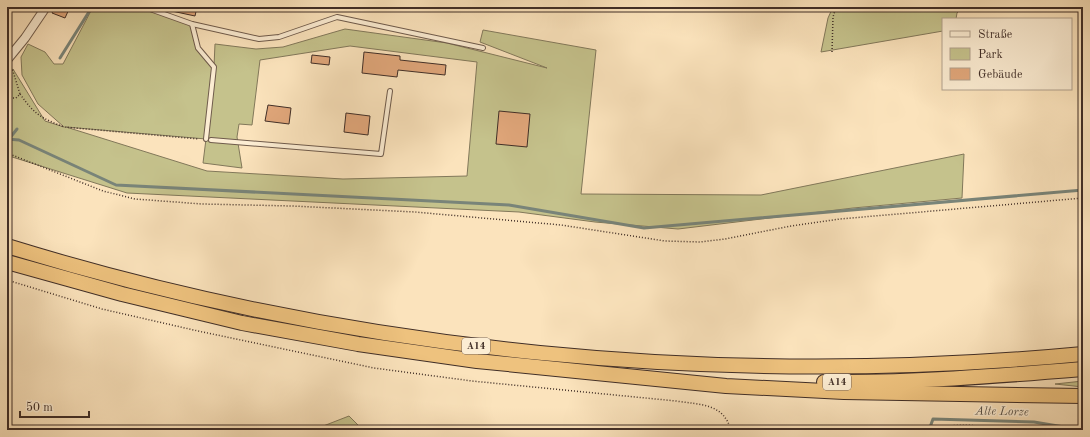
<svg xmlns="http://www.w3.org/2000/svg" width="1090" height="437" font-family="'Old Standard TT',serif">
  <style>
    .green { fill: #c5c28c; stroke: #82785a; fill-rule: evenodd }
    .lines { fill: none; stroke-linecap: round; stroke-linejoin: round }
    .stream { stroke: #798479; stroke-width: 3 }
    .building { fill: #e1a77b; stroke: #402e27 }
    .service-casing { stroke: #6f5b4c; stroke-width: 6 }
    .minor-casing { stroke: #6f5b4c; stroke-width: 10 }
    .motorway-casing { stroke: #402e27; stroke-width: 16 }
    .path { stroke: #402e27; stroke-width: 1.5; stroke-dasharray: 1 2; stroke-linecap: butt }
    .service { stroke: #fcedd3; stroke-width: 4 }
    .minor { stroke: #fcedd3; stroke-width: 8 }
    .motorway { stroke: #eec27e; stroke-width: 14 }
    .labels { text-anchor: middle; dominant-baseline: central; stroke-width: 3; stroke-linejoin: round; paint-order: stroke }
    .shield { fill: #fcedd3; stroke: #78675b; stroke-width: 1 }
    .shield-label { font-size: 10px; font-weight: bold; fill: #402e27 }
    .water-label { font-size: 12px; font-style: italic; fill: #585249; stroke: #fcedd3 }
  </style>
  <rect width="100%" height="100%" fill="#fbe3bc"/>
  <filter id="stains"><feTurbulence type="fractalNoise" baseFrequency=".005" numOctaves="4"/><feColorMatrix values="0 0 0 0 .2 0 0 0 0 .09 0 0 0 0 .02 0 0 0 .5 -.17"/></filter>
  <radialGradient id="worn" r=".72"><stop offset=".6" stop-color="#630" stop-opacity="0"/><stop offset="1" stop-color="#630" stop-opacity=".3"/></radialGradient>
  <g class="green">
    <path d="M93 7H148L192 24 198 48 214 66 215 44 256 49 283 47 345 29 447 43 547 68 480 42 483 30 596 50 581 194 761 195 964 154 962 198 853 208 678 229 595 222 519 212 127 193 9 156 7 158V73L13 69 45 121 64 127 38 104 22 75 21 57 28 44 45 52 54 64H63ZM350 46 477 62 467 176 343 179 207 171 66 127 206 139 203 163 242 168 237 137 239 124 252 125 260 60Z"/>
    <polygon points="833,7 963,7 957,13 956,19 943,19 943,31 821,52 828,18"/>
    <polygon points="1083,381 1083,387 1055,384"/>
    <polygon points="349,416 363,430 313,430"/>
  </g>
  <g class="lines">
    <g class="stream">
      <polyline points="60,58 92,7"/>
      <polyline points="7,139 19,140 116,185 509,205 644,228 1083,190"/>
      <polyline points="9,139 17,129"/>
      <polyline points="929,430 933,419 1034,422 1082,430"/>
    </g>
  </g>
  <g class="building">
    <polygon points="55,7 70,7 65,18 52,13"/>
    <polygon points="167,7 197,7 195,16 167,10"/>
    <polygon points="364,52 400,56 400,60 446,65 445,75 398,70 397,77 362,73"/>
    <polygon points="312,55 330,57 329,65 311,63"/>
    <polygon points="268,105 291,108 289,124 265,121"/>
    <polygon points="499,111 530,114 527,147 496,144"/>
    <polygon points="346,113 370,116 368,135 344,132"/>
  </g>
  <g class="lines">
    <defs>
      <g id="service">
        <polyline points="148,7 150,9 192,24 259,39 279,37 337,17 483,48"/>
        <polyline points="192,24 198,48 214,67 206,139"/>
        <polyline points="211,140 381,154 390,91"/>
      </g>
      <polyline id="minor" points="7,60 25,38 46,7"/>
      <g id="motorway">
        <path d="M7 246C354 353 722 388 1083 354"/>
        <polyline points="7,262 122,294 242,323 358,344 477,361 726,386 844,392 1083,396"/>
        <path d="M824 382C910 383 997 376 1083 369"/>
      </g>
    </defs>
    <use href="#service" class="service-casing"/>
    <use href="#minor" class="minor-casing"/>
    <use href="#motorway" class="motorway-casing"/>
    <g class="path">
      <polyline points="832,52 833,17 836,7"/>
      <path d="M20 94C35 115 41 118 64 127L199 139"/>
      <polyline points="7,98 16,98 20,94 12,68"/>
      <polyline points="7,153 103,191 135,199 202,204 292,206 415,212 561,225 665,241 700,242 725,239 791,226 840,219 1083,198"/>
      <path d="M7 280 102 309 198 331 374 368 472 381 676 401C701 405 723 403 731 430"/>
      <path d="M915 430C934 427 976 421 992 430"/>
    </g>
    <use href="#service" class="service"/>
    <use href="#minor" class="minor"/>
    <use href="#motorway" class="motorway"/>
  </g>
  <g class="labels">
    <g class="shield">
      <rect x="462" y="338" width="28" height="16" rx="3"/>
      <rect x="823" y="374" width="28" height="16" rx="3"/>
    </g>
    <g class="shield-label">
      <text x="476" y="346">A14</text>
      <text x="837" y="382">A14</text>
    </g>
    <g class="water-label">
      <text transform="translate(1002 412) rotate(1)">Alte Lorze</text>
    </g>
  </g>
  <rect width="1090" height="437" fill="none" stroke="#fbe3bc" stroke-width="24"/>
  <rect x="8" y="8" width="1074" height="421" fill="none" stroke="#402e27" stroke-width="2"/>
  <rect x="12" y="12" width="1066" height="413" fill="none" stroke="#402e27"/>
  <rect x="942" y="18" width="130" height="72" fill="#fcedd3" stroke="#b1a18e"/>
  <rect x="950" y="31" width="20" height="6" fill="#fcedd3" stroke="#b1a18e"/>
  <text x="978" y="38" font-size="12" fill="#402e27">Straße</text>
  <rect x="950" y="48" width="20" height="12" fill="#c5c28c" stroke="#b1a18e"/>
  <text x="978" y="58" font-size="12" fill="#402e27">Park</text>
  <rect x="950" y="68" width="20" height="12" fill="#e1a77b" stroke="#b1a18e"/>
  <text x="978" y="78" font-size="12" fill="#402e27">Gebäude</text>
  <path d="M20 411v6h69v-6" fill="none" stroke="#402e27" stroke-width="2"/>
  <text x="26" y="411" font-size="12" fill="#402e27" stroke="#fcedd3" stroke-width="3" paint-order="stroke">50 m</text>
  <rect width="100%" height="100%" filter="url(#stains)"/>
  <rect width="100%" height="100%" fill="url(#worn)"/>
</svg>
